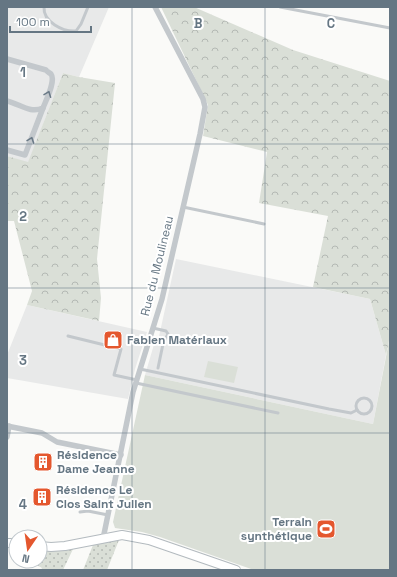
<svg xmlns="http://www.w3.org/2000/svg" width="397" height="577" font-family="'Space Grotesk',sans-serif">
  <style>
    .built { fill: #e8e9e9 }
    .grass { fill: url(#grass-dots) }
    .forest { fill: url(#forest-crowns) }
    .garden { fill: #dadfd7 }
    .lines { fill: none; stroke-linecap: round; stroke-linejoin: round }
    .secondary-casing { stroke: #b3babf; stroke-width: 10 }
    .lane { stroke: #c3c8cc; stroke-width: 3 }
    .street { stroke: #c3c8cc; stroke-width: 5.5 }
    .secondary { stroke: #fff; stroke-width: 8 }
    .oneway { stroke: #6a7a87 }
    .grid { fill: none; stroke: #657683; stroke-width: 1; stroke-opacity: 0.55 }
    .labels { text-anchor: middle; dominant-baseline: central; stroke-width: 4; stroke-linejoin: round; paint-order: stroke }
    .street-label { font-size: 12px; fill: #657683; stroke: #fff }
    .poi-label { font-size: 12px; font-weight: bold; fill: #657683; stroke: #fff; text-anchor: start }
    .grid-label { font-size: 13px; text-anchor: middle; font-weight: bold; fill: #657683; stroke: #fff; stroke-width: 4; stroke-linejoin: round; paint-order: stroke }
  </style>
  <defs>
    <pattern id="grass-dots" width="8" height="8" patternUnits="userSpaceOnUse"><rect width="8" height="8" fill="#dadfd7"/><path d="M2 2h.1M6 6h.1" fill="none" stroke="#b4b9b4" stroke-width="1.8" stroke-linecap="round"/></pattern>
    <pattern id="forest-crowns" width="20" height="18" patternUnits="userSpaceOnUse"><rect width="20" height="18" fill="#dadfd7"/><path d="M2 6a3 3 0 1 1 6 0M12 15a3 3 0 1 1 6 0" fill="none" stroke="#b4b9b4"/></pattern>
  </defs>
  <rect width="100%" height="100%" fill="#fafaf8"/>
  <g class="built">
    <polygon points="7,7 109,7 79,77 63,73 28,163 7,156"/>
    <polygon points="176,259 370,299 386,355 373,424 145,375 155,341 158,341"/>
    <polygon points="27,305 147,332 135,369 128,399 7,378 7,355"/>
  </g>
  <g class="grass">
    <polygon points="119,540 107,570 83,570 93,545"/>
    <polygon points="74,547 63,570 41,570 42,568 33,563 34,561 40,561 40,553 42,553 42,550"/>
  </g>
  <g class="forest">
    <polygon points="161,7 194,7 293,50 390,81 390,336 386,355 370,299 313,287 328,216 259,203 267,152 203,136 208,105"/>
    <polygon points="63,73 79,77 115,83 97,259 101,298 99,321 27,305 32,291 14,221 7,221 7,156 28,162"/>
  </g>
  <g class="garden">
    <polygon points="390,336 390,570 254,570 160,537 142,532 115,528 113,522 145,375 373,424"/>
    <polygon points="208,361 238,367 234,383 204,377"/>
  </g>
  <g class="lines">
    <defs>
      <g id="secondary">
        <polyline points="7,543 16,543"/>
        <polyline points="40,546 51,547 65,546 122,535 149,540 236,570"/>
      </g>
    </defs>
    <use href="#secondary" class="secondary-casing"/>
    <g class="lane">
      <path d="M44 7C43 22 63 32 76 31L81 24 88 7"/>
      <polyline points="280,7 390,28"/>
      <polyline points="183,207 264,224"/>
      <polyline points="153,328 166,331 168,334 163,344 158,368"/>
      <polyline points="68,336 121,349 114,375 137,380"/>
      <polyline points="140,369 329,409 351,413 357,410"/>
      <polyline points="136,383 278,413"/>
      <circle cx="364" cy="406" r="8"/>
      <polyline points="80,512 88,511 108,515"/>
    </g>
    <g class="street">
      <path d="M7 59 46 70C46 71 50 73 51 74 56 81 46 100 43 108 30 114 20 104 7 101"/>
      <polyline points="7,150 25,155 43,108"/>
      <polyline points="7,426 42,433 57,442 121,455"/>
      <polyline points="7,437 9,426"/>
      <polyline points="103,539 133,392 162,299 200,134 205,107 203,99 155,7"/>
    </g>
    <use href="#secondary" class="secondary"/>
  </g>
  <defs><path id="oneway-chevron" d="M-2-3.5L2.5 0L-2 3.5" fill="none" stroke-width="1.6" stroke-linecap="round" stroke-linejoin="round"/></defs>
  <g class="oneway">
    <use href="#oneway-chevron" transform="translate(48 94) rotate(-69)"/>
    <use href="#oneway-chevron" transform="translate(31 140) rotate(-70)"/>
  </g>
  <path class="grid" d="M132 7V570M265 7V570M7 144H390M7 288H390M7 433H390"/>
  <defs>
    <symbol id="shop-square" viewBox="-11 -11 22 22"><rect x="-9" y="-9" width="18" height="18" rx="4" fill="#e4572e" stroke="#fff"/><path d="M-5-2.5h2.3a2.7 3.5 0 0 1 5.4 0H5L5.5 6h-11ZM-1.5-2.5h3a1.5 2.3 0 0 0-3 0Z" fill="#fff"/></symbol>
    <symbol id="building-square" viewBox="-11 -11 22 22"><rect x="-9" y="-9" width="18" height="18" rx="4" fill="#e4572e" stroke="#fff"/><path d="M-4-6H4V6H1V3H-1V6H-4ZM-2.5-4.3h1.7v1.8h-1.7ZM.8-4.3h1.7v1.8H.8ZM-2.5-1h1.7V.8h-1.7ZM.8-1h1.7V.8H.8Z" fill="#fff"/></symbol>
    <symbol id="stadium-square" viewBox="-11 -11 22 22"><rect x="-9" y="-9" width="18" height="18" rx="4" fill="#e4572e" stroke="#fff"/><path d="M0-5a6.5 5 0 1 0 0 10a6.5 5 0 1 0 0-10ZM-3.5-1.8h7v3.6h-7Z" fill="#fff"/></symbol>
  </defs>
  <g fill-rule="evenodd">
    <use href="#shop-square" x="102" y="329" width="22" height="22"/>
    <use href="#building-square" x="32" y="451" width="22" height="22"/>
    <use href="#building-square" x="31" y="486" width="22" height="22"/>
    <use href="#stadium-square" x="315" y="518" width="22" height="22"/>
  </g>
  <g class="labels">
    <g class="street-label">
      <text transform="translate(157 266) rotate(-76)">Rue du Moulineau</text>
    </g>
    <g class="poi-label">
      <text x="127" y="340">Fabien Matériaux</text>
      <text x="57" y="455">Résidence<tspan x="57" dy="14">Dame Jeanne</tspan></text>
      <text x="56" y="490">Résidence Le<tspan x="56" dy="14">Clos Saint Julien</tspan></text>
      <text x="312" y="522" text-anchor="end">Terrain<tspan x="312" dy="14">synthétique</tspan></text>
    </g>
  </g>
  <g class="grid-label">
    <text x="198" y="28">B</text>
    <text x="331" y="28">C</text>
    <text x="23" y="77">1</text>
    <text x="23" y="221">2</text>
    <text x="23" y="365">3</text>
    <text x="23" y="509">4</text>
  </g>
  <rect width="397" height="577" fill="none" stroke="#657683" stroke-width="16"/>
  <g transform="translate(28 549) rotate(193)"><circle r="19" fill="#ffffff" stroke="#c1c8cd"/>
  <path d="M0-3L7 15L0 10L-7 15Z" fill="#e4572e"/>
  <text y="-6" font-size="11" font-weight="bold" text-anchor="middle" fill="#657683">N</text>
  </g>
  <path d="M10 26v6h81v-6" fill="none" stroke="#657683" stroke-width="2"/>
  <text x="16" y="26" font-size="12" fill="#657683" stroke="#ffffff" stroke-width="3" paint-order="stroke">100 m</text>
</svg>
